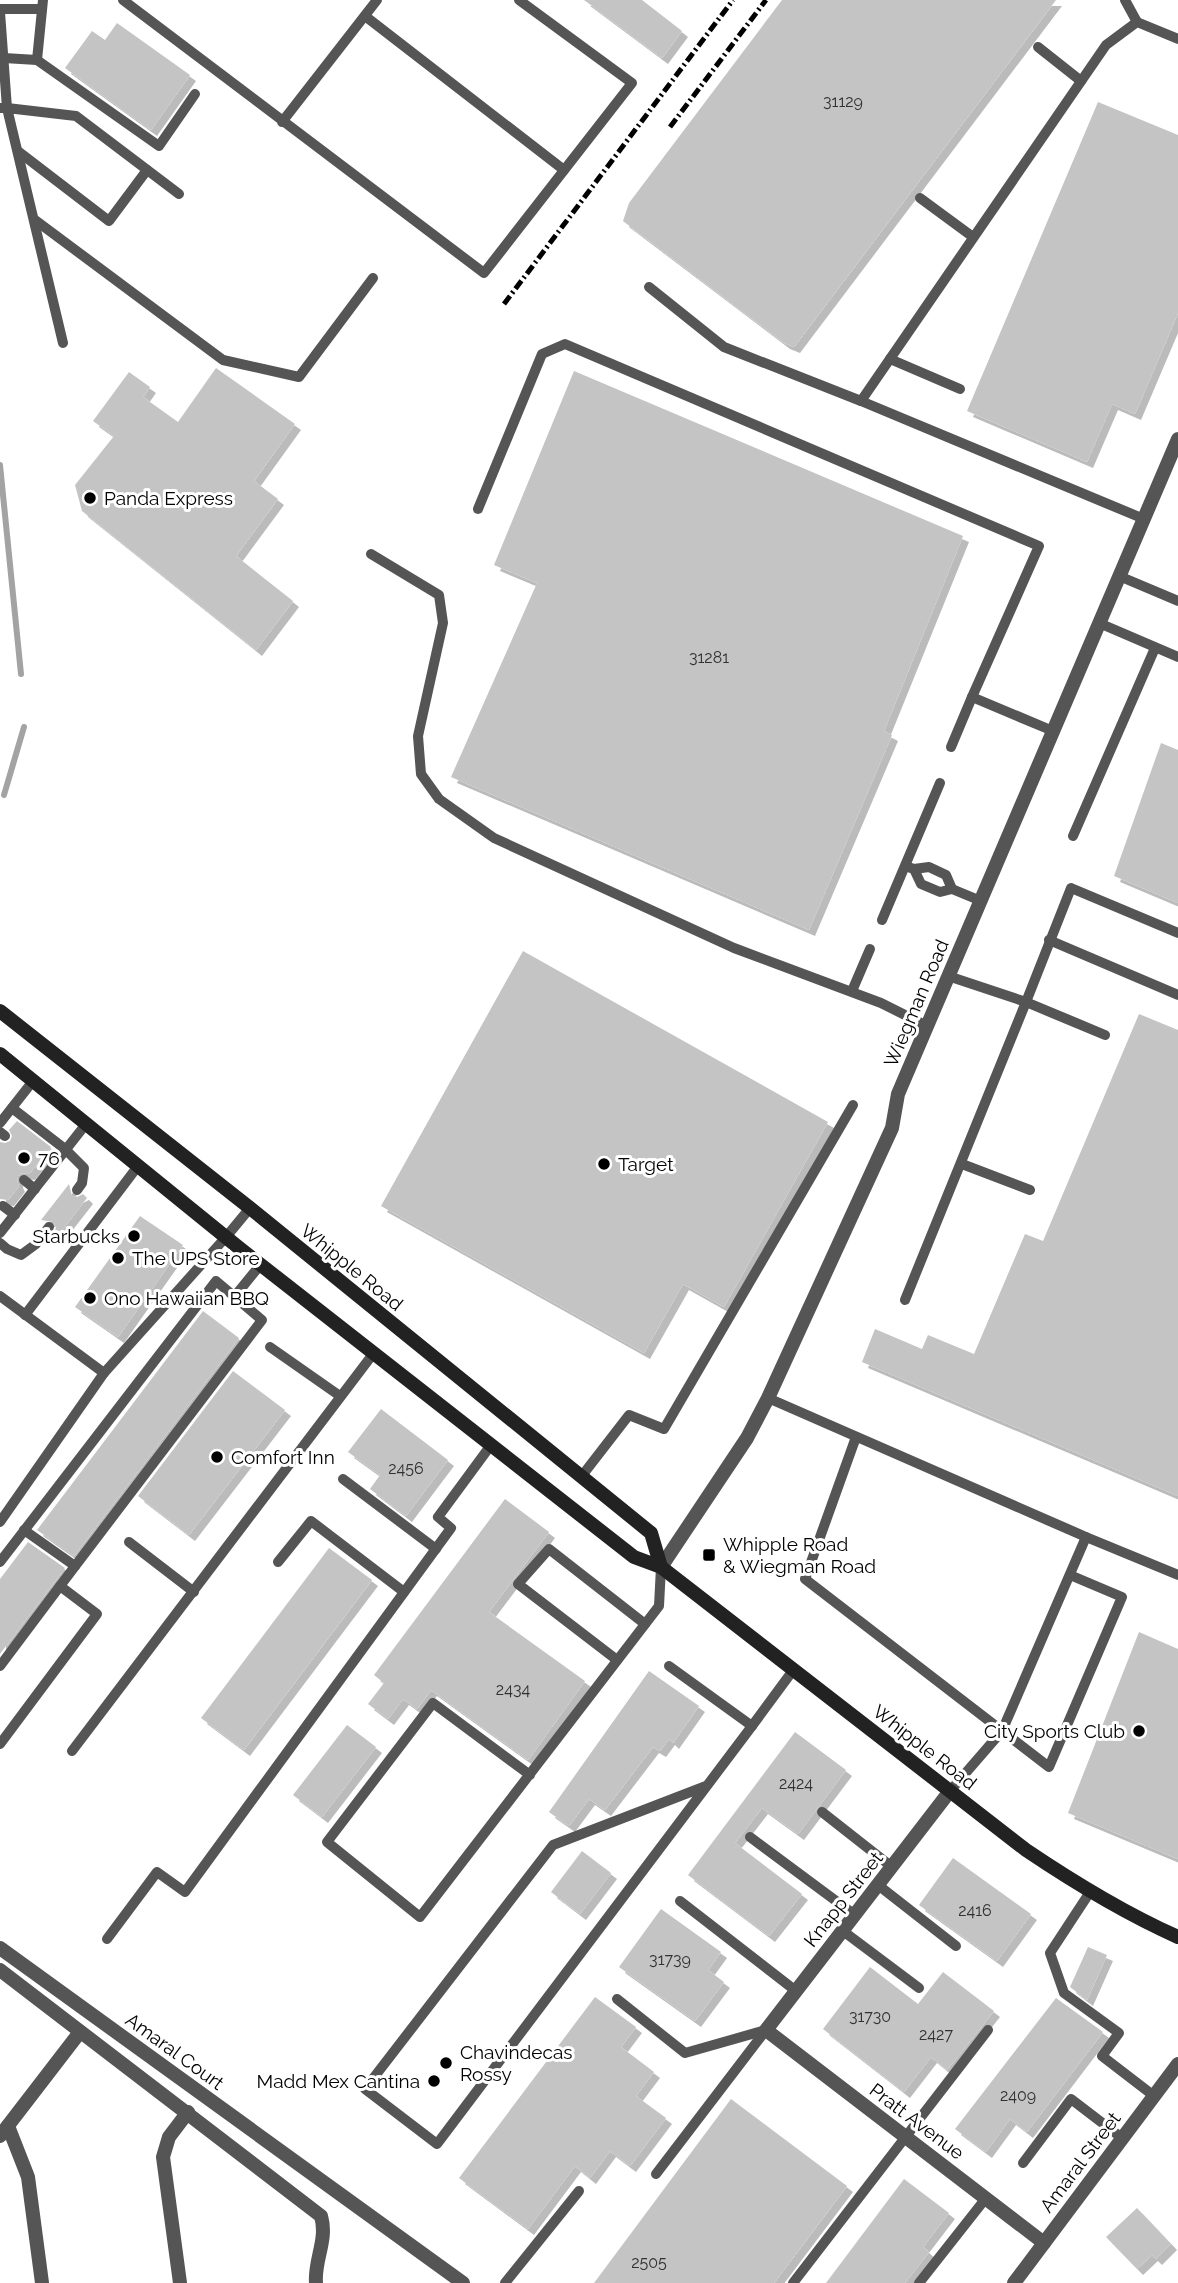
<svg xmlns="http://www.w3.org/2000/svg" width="1178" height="2283" font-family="Raleway,sans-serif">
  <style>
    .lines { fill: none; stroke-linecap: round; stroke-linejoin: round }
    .stream { stroke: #a3a3a3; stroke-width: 6 }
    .building { fill: #c4c4c4; filter: url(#shadow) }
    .service { stroke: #555; stroke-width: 10 }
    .minor { stroke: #555; stroke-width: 14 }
    .tertiary { stroke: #555; stroke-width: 14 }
    .secondary { stroke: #222; stroke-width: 14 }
    .rail { stroke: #000; stroke-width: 5; stroke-dasharray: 10 3.5 2 3.5; stroke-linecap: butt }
    .poi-dot { fill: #000; stroke: #fff; stroke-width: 2.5 }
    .labels { text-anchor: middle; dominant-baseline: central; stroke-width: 6; stroke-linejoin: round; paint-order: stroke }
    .number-label { font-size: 16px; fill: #313131 }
    .poi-label { font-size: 19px; fill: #000; stroke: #fff; text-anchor: start }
    .street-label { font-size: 19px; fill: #000; stroke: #fff }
  </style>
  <defs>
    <filter id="shadow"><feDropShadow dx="6" dy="6" stdDeviation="0" flood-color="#0004"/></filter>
  </defs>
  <rect width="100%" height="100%" fill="#fff"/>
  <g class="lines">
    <g class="stream">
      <polyline points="0,465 21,674"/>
      <polyline points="4,795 24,727"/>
    </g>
  </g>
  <g class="building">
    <polygon points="584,0 642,0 682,31 662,58"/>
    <polygon points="782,0 1056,0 794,347 784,343 623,221 629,203"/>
    <polygon points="117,23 190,75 151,130 65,68 92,31 105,40"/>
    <polygon points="1098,102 1178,135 1178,313 1135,414 1112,404 1087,462 967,411"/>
    <polygon points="216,368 295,424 254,481 278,499 236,556 293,601 256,650 82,511 75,485 114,436 93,421 129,372 150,387 143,397 178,422"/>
    <polygon points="574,371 963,536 884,731 892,735 809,930 451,777 537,583 494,565"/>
    <polygon points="1161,743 1178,750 1178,903 1114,876"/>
    <polygon points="523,951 828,1122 724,1307 683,1284 644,1353 381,1206"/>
    <polygon points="1139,1014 1178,1030 1178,1496 862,1362 875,1329 922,1349 928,1335 974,1354 1025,1234 1043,1241"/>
    <polygon points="17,1121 51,1147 29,1174 22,1173 18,1176 17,1182 19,1186 8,1200 0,1199 0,1142 5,1143 10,1141 12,1136 9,1130"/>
    <polygon points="69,1184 72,1196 77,1197 83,1194 87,1198 59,1234 55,1231 56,1227 54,1222 41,1220"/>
    <polygon points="140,1216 183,1245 118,1337 75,1307"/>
    <polygon points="203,1311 239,1338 74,1556 37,1530"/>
    <polygon points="233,1371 285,1410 189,1535 138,1496"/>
    <polygon points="381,1409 448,1460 406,1516 370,1489 380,1475 348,1452"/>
    <polygon points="505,1499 549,1532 489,1612 585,1681 528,1760 431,1690 417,1709 403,1699 388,1719 368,1704 384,1683 374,1675"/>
    <polygon points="28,1542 65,1568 0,1654 0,1579"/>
    <polygon points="329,1548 372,1580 244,1750 201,1718"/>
    <polygon points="1139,1632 1178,1649 1178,1859 1068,1813"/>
    <polygon points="649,1671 699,1706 673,1743 669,1739 660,1751 653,1747 605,1810 589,1799 569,1826 549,1812"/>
    <polygon points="347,1725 376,1747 322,1817 293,1795"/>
    <polygon points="795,1732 846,1770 798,1834 762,1808 735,1843 802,1894 769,1936 688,1875"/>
    <polygon points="582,1851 611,1873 580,1914 551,1892"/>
    <polygon points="953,1858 1031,1914 997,1961 919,1905"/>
    <polygon points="661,1909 721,1952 708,1970 724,1982 695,2021 619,1967"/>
    <polygon points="1088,1947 1107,1955 1087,2000 1070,1987"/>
    <polygon points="870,1967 918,2004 943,1972 994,2011 947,2070 931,2057 904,2092 823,2029"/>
    <polygon points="595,1997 636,2027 621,2047 654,2072 636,2096 666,2118 630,2166 610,2151 590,2178 575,2166 528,2229 459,2178"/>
    <polygon points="1056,1998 1103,2032 1027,2132 1010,2119 986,2152 955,2129"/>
    <polygon points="731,2099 847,2186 774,2283 594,2283"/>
    <polygon points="904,2179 949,2213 923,2247 929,2252 905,2283 826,2283"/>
    <polygon points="1137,2208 1171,2244 1156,2259 1152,2255 1137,2269 1106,2237"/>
  </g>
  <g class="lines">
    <g class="service">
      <polyline points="123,0 484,273 632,83 519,0"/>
      <polyline points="1125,0 1137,22"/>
      <polyline points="0,9 42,9"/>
      <polyline points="0,12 7,108 0,108"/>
      <polyline points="365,16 564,170"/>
      <polyline points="1038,47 1081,81"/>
      <polyline points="4,58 37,60 43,0"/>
      <polyline points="37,60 159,146 195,94"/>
      <polyline points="282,122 377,0"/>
      <polyline points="19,152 109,221 147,170"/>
      <polyline points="920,198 973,237"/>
      <polyline points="35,220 223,360 299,377 373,278"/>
      <polyline points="649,287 724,347 861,401 1106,45 1137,22 1178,39"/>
      <polyline points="63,343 7,108 76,116 179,194"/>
      <polyline points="890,359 960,389"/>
      <polyline points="861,401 1144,519"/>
      <polyline points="478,509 542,354 565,344 1039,546 972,697 1053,731"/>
      <polyline points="371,554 439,595 443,623 418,736 421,774 439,799 494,838 734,948 881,1003 927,1026"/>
      <polyline points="1119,576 1178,601"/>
      <polyline points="1099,623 1178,657"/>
      <polyline points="951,747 972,697"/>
      <polyline points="1073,836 1155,648"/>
      <polyline points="908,867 914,869 929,867 946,875 952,889"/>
      <polyline points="914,869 921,884 940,892 952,889 981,901"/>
      <polyline points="882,920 940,783"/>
      <polyline points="1049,940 1178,995"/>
      <polyline points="852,991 870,949"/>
      <polyline points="1105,1035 1026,1002 1071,888 1178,933"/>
      <polyline points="12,1108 65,1149 84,1168 82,1183 77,1190"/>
      <polyline points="0,1123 33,1081"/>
      <polyline points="0,1132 5,1136"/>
      <polyline points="962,1164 1030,1190"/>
      <polyline points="24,1180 35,1189"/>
      <polyline points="3,1206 15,1215"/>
      <polyline points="0,1233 86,1124"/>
      <polyline points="0,1243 7,1249 21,1255 36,1244 49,1227"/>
      <polyline points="0,1296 104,1373"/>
      <polyline points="235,1296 261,1264"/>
      <polyline points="905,1300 1026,1002 948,976"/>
      <polyline points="25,1315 138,1166"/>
      <polyline points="270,1347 340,1396"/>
      <polyline points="768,1398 1086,1537"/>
      <polyline points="856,1437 805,1579 1049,1767 1122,1597 1070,1575"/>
      <polyline points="581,1477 629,1415 664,1429 853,1105"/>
      <polyline points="343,1479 436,1549"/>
      <polyline points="0,1522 104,1373 226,1237 250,1208"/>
      <polyline points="24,1530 75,1566"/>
      <polyline points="129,1542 194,1592"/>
      <polyline points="0,1562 216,1281 262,1320 60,1586 97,1614 0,1744"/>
      <polyline points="278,1562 311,1521 404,1592"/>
      <polyline points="617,1660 518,1584 549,1549 645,1624"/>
      <polyline points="0,1666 60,1586"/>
      <polyline points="669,1666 752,1726"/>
      <polyline points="72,1751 373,1354"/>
      <polyline points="530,1775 433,1703 327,1842 420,1917 659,1606 661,1567"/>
      <polyline points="706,1786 553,1845 365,2089 437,2144 752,1726 794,1669"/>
      <polyline points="950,1791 1002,1731 1086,1537 1178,1575"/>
      <polyline points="822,1812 892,1867"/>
      <polyline points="750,1837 855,1915"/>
      <polyline points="878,1885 956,1946"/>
      <polyline points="1090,1892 1050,1953 1064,1993 1119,2033 1102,2056 1154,2096"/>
      <polyline points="680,1901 796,1991"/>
      <polyline points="843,1931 919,1988"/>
      <polyline points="107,1939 157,1872 185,1892 451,1528 438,1517 491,1445"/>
      <polyline points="617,1999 685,2053 766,2030"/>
      <polyline points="1023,2163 1071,2099 1122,2138"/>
      <polyline points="656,2174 766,2030"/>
      <polyline points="505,2283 579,2191"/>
      <polyline points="793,2283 988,2030"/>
      <polyline points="919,2283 986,2198"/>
    </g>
    <g class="minor">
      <polyline points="661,1567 747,1438 768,1398 892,1128 898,1094 1178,439"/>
      <polyline points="950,1791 766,2030 1044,2243"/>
      <polyline points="0,1948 463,2283"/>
      <path d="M0 1970 321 2216C328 2240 314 2260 316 2283"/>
      <polyline points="8,2126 28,2177 42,2283"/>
      <polyline points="0,2136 80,2032"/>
      <polyline points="180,2283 163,2157 169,2137 188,2112"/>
    </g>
    <polyline class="tertiary" points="1014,2283 1178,2064"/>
    <g class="secondary">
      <polyline points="0,1011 250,1208 651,1533 661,1567"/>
      <path d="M0 1054 238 1247 634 1557 661 1567 1026 1850C1075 1883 1124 1913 1178 1937"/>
    </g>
    <g class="rail">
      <polyline points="670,127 766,0"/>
      <polyline points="504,304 733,0"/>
    </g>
  </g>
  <g class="poi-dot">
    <circle cx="90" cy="498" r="7"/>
    <circle cx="24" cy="1158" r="7"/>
    <circle cx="604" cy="1164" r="7"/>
    <circle cx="134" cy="1236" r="7"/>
    <circle cx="118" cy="1258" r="7"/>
    <circle cx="90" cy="1298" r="7"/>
    <circle cx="217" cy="1457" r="7"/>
    <rect x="702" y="1548" width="14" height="14" rx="3.5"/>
    <circle cx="1139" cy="1731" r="7"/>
    <circle cx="446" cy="2063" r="7"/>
    <circle cx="434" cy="2081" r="7"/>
  </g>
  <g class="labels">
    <g class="number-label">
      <text x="843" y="101">31129</text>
      <text x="709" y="657">31281</text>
      <text x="406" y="1468">2456</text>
      <text x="513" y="1689">2434</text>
      <text x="796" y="1783">2424</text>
      <text x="975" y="1910">2416</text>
      <text x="670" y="1959">31739</text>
      <text x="870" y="2016">31730</text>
      <text x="936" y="2034">2427</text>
      <text x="1018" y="2095">2409</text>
      <text x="649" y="2262">2505</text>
    </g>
    <g class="poi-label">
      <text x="104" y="498">Panda Express</text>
      <text x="38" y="1158">76</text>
      <text x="618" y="1164">Target</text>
      <text x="120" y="1236" text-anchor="end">Starbucks</text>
      <text x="132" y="1258">The UPS Store</text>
      <text x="104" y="1298">Ono Hawaiian BBQ</text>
      <text x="231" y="1457">Comfort Inn</text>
      <text x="723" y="1544">Whipple Road<tspan x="723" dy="22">&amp; Wiegman Road</tspan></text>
      <text x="1125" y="1731" text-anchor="end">City Sports Club</text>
      <text x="460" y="2052">Chavindecas<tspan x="460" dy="22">Rossy</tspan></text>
      <text x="420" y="2081" text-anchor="end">Madd Mex Cantina</text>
    </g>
    <g class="street-label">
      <text transform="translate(916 1003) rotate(-67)">Wiegman Road</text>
      <text transform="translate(352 1267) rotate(39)">Whipple Road</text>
      <text transform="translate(925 1747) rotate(38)">Whipple Road</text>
      <text transform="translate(843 1899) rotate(-52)">Knapp Street</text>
      <text transform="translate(175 2051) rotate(36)">Amaral Court</text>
      <text transform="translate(917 2121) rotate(37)">Pratt Avenue</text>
      <text transform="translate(1080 2162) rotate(-53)">Amaral Street</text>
    </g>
  </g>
</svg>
